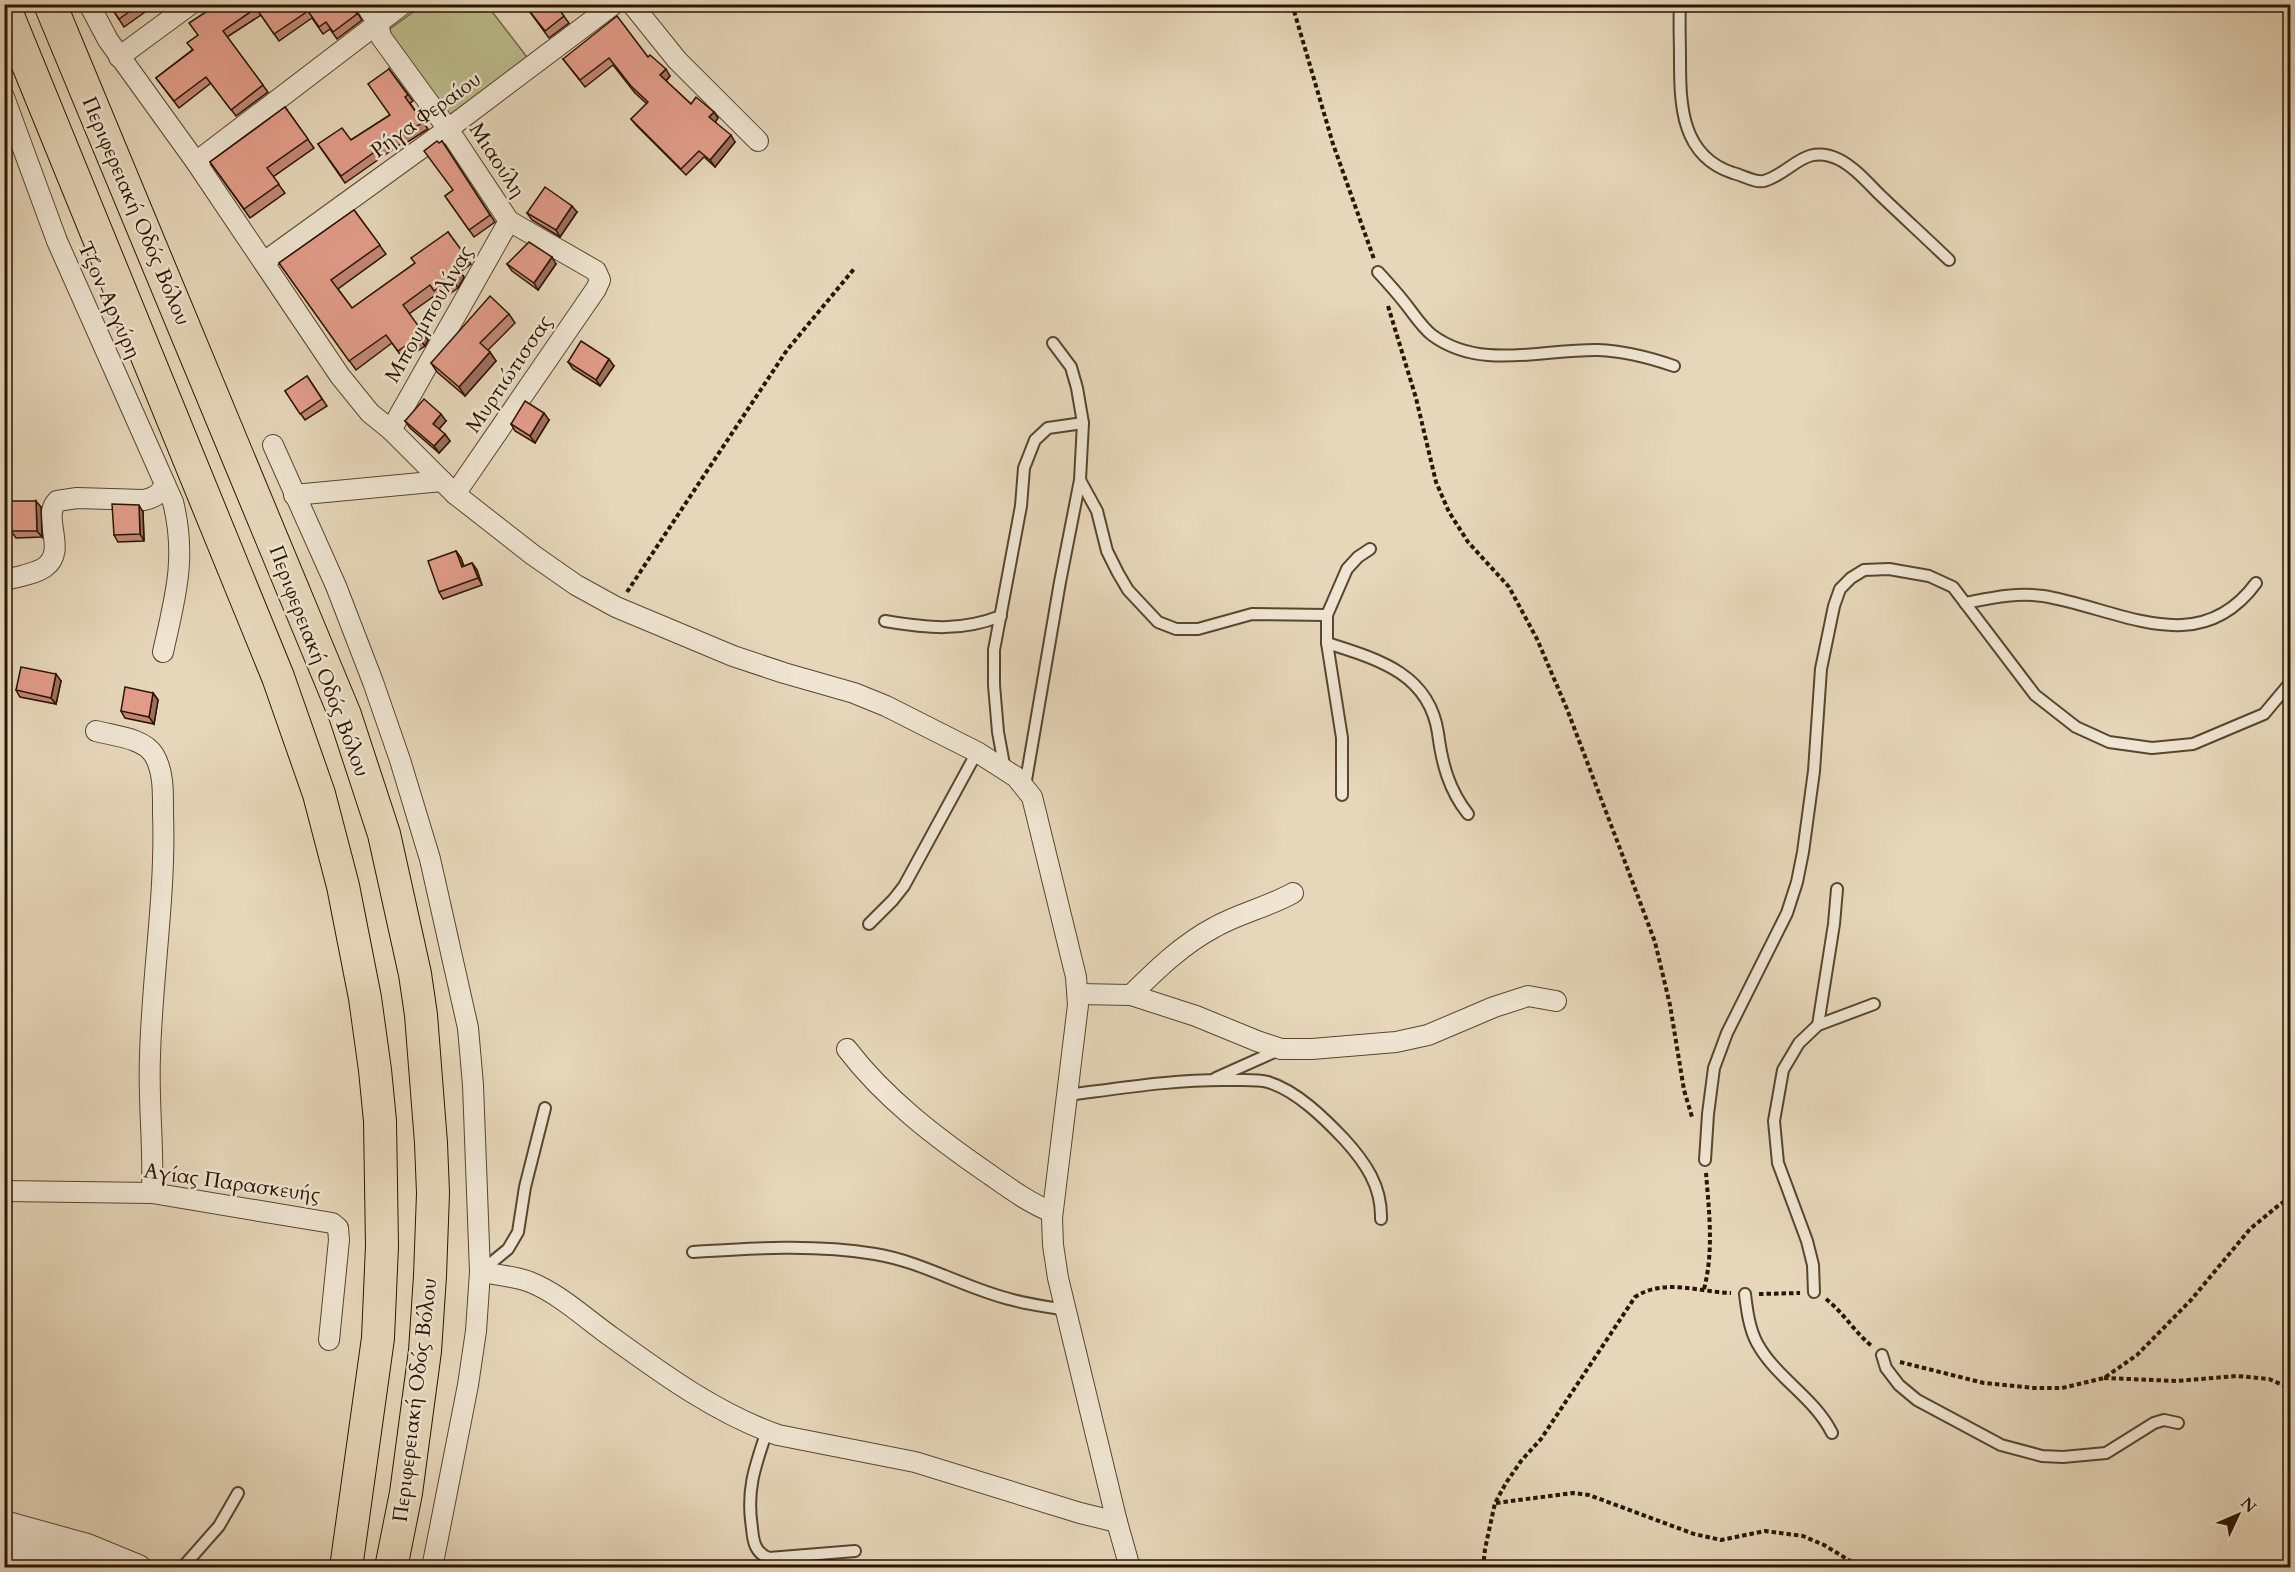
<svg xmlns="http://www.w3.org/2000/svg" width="2295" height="1572" font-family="Cardo,serif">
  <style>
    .green { fill: #bcbc8b; stroke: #726946; stroke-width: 1.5 }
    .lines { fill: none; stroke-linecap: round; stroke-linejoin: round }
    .service-casing { stroke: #58462e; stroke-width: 14 }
    .minor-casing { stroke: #58462e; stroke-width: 22 }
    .tertiary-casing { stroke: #58462e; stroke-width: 28 }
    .primary-casing { stroke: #281600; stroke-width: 34 }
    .path { stroke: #281600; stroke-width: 4; stroke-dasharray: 4.5 3; stroke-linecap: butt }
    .service { stroke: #efe5d2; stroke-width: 10 }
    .minor { stroke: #efe5d2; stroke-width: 20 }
    .tertiary { stroke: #efe5d2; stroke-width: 26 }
    .primary { stroke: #e6d7ba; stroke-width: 32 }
    .wall { fill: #c38777; stroke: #281600; stroke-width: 1.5 }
    .shaded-wall { fill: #9f6e61; stroke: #281600; stroke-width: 1.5 }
    .building { fill: #e39d8a; stroke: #281600; stroke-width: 1.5 }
    .labels { text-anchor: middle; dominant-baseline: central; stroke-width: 5; stroke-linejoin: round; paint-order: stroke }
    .street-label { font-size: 21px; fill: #281600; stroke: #efe5d2 }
  </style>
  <rect width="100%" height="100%" fill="#e6d7ba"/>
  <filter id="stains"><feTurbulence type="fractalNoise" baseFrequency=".00333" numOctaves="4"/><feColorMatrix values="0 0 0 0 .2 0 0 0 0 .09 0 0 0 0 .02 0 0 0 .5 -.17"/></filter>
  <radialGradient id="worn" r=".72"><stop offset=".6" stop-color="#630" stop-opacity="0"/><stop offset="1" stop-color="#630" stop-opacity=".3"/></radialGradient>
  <polygon class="green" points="423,5 487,5 530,61 451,120 387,31"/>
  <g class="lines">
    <defs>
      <g id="service">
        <path d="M1680 4C1679 23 1680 41 1680 59 1680 105 1681 156 1733 173 1742 175 1755 183 1764 181 1792 173 1804 143 1838 159 1853 166 1867 182 1879 194 1902 216 1926 238 1949 260"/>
        <path d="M1378 272C1389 284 1399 295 1408 307 1415 316 1423 328 1432 335 1480 371 1543 349 1598 350 1625 351 1648 357 1674 366"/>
        <polyline points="1080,480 1097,511 1107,551 1118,573 1128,590 1158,622 1176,629 1198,629 1252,614 1327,615"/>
        <path d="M1965 603C1991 598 2017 592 2043 596 2118 608 2198 662 2256 583"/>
        <path d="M885 621C928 628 960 632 1001 616"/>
        <path d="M1327 643C1377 659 1429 673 1438 733 1442 764 1449 790 1468 814"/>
        <polyline points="1005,770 998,732 994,685 994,650 1021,506 1024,468 1035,440 1048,428 1083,423"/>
        <polyline points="1025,786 1060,582 1080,480 1083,423 1077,388 1071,367 1053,343"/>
        <polyline points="1342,795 1342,738 1327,643 1327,615 1347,569 1358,557 1370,549"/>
        <polyline points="869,924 893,900 904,886 977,752"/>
        <polyline points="1818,1025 1834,924 1837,889"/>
        <polyline points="1216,1078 1281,1049"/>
        <path d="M1068 1095C1122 1088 1177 1079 1231 1080 1243 1080 1257 1079 1268 1082 1297 1091 1324 1118 1344 1139 1365 1162 1382 1186 1381 1219"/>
        <polyline points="1705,1160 1708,1114 1714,1068 1727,1033 1787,913 1797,882 1803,852 1814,771 1821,669 1834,606 1840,589 1851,578 1864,570 1889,569 1929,576 1953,587 2035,695 2076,727 2109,742 2152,748 2193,744 2264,714 2290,683"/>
        <path d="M693 1252C754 1248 815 1244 875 1254 924 1262 966 1289 1013 1300 1031 1305 1049 1307 1067 1310"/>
        <polyline points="480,1272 508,1249 518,1232 525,1187 545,1108"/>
        <polyline points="1814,1292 1813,1265 1807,1241 1778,1163 1774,1121 1783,1070 1799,1043 1818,1025 1874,1004"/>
        <path d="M1745 1294C1747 1310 1749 1328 1757 1343 1776 1378 1814 1397 1832 1433"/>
        <polyline points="1882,1355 1886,1368 1899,1385 1917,1400 2001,1445 2042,1456 2063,1457 2106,1453 2154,1423 2164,1420 2178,1423"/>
        <path d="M767 1431C755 1466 746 1490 752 1528 753 1541 755 1553 769 1558L855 1551"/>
        <polyline points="182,1568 219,1526 238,1493"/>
      </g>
      <g id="minor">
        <polyline points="89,4 108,40 196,162 340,376 370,413 391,430 455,494 533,555 576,585 616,607 733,656 784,673 854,693 886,706 977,752 1016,777 1032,797 1036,813 1076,977 1078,1005 1052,1218 1053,1245 1058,1278 1117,1522 1130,1568"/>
        <polyline points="365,4 378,23 381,37 448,129 509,221 596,271 600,280 596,289 455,494"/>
        <polyline points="632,4 677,60 758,141"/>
        <polyline points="119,57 191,4"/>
        <path d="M4 97 57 241 173 502C187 558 175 598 163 652"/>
        <polyline points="196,162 403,4"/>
        <polyline points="264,262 448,129 614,4"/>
        <polyline points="391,430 509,221"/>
        <polyline points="273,445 336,586 373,682 400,760 430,859 468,1028 473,1085 480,1272 476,1331 468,1385 432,1568"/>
        <polyline points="294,495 442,481"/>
        <path d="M4 580C17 577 35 574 45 567 68 550 41 518 57 501L77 498 144 500C154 498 161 494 165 484"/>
        <path d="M96 731C114 736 144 738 154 755 164 771 163 795 163 813 166 894 152 975 150 1056 148 1101 154 1147 152 1193"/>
        <polyline points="1078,994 1131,995 1196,1016 1257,1041 1281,1049 1312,1049 1396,1042 1428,1035 1494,1007 1528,996 1556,1001"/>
        <path d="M1131 995C1157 969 1183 944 1215 927 1240 913 1268 907 1293 893"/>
        <path d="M847 1049C885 1099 938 1139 989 1174 1009 1188 1029 1203 1052 1212"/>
        <polyline points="4,1191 152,1193 332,1223 338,1228 339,1240 329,1340"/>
        <path d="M480 1272C497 1275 514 1276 530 1282 560 1294 586 1319 613 1338 664 1375 718 1414 778 1435L915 1462 1080 1513 1117 1522"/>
      </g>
      <g id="tertiary">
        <polyline points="4,1524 87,1547 138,1568"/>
        <polyline points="4,1548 72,1568"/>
      </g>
      <g id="primary">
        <polyline points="50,4 345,715 384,834 415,974 421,1015 431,1143 433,1193 430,1276 425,1351 406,1493 391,1568"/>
        <polyline points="4,6 278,677 319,794 343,886 365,998 375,1070 380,1121 382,1246 378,1338 346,1568"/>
      </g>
    </defs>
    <use href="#service" class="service-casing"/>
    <use href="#minor" class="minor-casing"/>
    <use href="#tertiary" class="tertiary-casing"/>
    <use href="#primary" class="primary-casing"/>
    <g class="path">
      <polyline points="1292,4 1333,144 1374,259"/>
      <polyline points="1388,306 1416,398 1436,482 1449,512 1468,542 1509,587 1537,639 1567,709 1619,846 1655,942 1670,1005 1684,1090 1692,1117"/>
      <polyline points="627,592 787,350 854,269"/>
      <path d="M1704 1289C1714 1251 1709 1211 1706 1173"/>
      <polyline points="1759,1294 1800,1293"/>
      <path d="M1826 1299C1844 1313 1855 1333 1873 1347"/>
      <polyline points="1900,1362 1984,1383 2034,1388 2062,1388 2104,1378 2137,1355 2191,1300 2250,1229 2279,1205 2290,1198"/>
      <polyline points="2104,1378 2177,1381 2237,1376 2269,1379 2290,1388"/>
      <polyline points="1496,1503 1573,1493 1589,1495 1694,1534 1721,1540 1765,1531 1803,1536 1824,1545 1852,1562 1869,1568"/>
      <path d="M1483 1568 1485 1549 1495 1503 1506 1483 1521 1461 1541 1439 1635 1297C1664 1278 1699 1292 1731 1293"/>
    </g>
    <use href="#service" class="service"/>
    <use href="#minor" class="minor"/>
    <use href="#tertiary" class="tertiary"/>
    <use href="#primary" class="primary"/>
  </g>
  <g class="wall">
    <polygon points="109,4 165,4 158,10 155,5 124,27"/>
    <polygon points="218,4 352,4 362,20 337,39 330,29 323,34 312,18 279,41 261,15 227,37 268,92 236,116 211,83 179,108 156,78 192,50 198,35"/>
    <polygon points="524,4 555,4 569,23 549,38"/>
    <polygon points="648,57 670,76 666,81 691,104 714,112 718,118 715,122 735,142 715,167 704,157 686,175 636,125 631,119 647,104 635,93 613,65 585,87 563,59"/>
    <polygon points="389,69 413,101 410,103 428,129 403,145 402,143 345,183 318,144 351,140 390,115"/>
    <polygon points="285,107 314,148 273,177 285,193 250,218 210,162"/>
    <polygon points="442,141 495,222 474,237 445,196 453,190 439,143"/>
    <polygon points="354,210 386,254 338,289 352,308 415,263 448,232 471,264 460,272 464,277 458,288 441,300 437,294 409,314 428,340 425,346 404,360 392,343 356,370 279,263"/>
    <polygon points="577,212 560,237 532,220 527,213"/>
    <polygon points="507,264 556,264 538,290 512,271"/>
    <polygon points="509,314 515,323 488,350 496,361 465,396 437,372 431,363"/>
    <polygon points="568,362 614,366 600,386 573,369"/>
    <polygon points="307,376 327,406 305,420 285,391"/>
    <polygon points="549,420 535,443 515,431 511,424"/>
    <polygon points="405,421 446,421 439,429 450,441 439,453 410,428"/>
    <polygon points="41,507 42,537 16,538 11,531"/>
    <polygon points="143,512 144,541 118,542 114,535"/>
    <polygon points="456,551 461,558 464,566 472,563 477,570 482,585 443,599 439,592"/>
    <polygon points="61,681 56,704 20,697 16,690"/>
    <polygon points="153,693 158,700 154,724 125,718 121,711"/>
  </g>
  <g class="shaded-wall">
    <polygon points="666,69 670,76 665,82 660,75"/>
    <polygon points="714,112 718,118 714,124 709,117"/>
    <polygon points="731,135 735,142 715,167 710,160"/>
    <polygon points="572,206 577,212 560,237 556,230"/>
    <polygon points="552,257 556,264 538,290 534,283"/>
    <polygon points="457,268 464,277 458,288 451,279"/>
    <polygon points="422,331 428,340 425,346 418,337"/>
    <polygon points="490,352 496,361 465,396 459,387"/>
    <polygon points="609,359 614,366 600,386 596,380"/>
    <polygon points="544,413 549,420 535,443 530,436"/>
    <polygon points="441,414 446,421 438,430 433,424"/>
    <polygon points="445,434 450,441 439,453 434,446"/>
    <polygon points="36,501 41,507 42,537 37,531"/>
    <polygon points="139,505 143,512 144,541 140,534"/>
    <polygon points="456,551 461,558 466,574 462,567"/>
    <polygon points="472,563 477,570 482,585 478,578"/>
    <polygon points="56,674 61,681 56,704 51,698"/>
    <polygon points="153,693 158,700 154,724 149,717"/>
  </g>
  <g class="building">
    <polygon points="109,4 140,4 119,19"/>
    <polygon points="218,4 351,4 357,14 333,32 326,22 319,27 308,11 274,34 256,8 223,31 263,85 231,110 206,77 174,101 156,78 193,50 187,43 198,35 189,23"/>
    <polygon points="524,4 555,4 564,16 545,31"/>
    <polygon points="617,16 648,57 650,55 666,69 660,75 691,104 696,97 714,112 709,117 731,135 710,160 699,151 681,169 631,119 648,102 631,86 609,58 580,80 563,59"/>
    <polygon points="389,69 408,95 405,97 423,122 399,138 397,136 341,176 318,144 342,128 351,140 390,115 368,84"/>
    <polygon points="285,107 308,139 267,168 279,184 244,209 210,162"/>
    <polygon points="437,141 439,143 442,141 490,215 469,230 445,196 453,190 424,151"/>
    <polygon points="545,187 572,206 556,230 527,213"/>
    <polygon points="354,210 380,245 331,280 352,308 415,263 411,258 448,232 465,255 454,264 457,268 451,279 434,291 430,285 403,305 422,331 418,337 398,351 386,335 349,361 279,263"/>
    <polygon points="529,242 552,257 534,283 507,264"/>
    <polygon points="490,296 509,314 480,343 490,352 459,387 431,363"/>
    <polygon points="581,341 609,359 596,380 568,362"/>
    <polygon points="307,376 322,399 300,414 285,391"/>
    <polygon points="424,399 441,414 433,424 445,434 434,446 405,421"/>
    <polygon points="525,401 544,413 530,436 511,424"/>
    <polygon points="10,501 36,501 37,531 11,531"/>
    <polygon points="112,504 139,505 140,534 114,535"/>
    <polygon points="456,551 462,567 472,563 478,578 439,592 428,561"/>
    <polygon points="21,667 56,674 51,698 16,690"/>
    <polygon points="125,687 153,693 149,717 121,711"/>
  </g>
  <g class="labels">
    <g class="street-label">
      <text transform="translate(426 115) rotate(-36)">Ρήγα Φεραίου</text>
      <text transform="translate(497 160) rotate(57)">Μιαούλη</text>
      <text transform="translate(136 211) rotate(67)">Περιφερειακή Οδός Βόλου</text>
      <text transform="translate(109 300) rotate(66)">Τζον Αργύρη</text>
      <text transform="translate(429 314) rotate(-60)">Μπουμπουλίνας</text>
      <text transform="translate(509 374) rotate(-56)">Μυρτιώτισσας</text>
      <text transform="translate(319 661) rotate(69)">Περιφερειακή Οδός Βόλου</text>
      <text transform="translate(232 1183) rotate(8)">Αγίας Παρασκευής</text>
      <text transform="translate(415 1400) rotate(-83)">Περιφερειακή Οδός Βόλου</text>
    </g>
  </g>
  <rect width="2295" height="1572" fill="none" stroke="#e6d7ba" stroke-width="24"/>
  <rect x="6" y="6" width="2283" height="1560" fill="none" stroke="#281600" stroke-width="3"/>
  <rect x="12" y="12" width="2271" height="1548" fill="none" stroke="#281600" stroke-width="1.5"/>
  <g transform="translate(2238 1515) rotate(46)" stroke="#efe5d2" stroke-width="4.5" paint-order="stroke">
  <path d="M0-4.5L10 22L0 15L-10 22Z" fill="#281600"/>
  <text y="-9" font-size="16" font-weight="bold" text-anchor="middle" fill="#281600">N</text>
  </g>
  <rect width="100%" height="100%" filter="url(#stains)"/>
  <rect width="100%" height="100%" fill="url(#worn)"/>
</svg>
